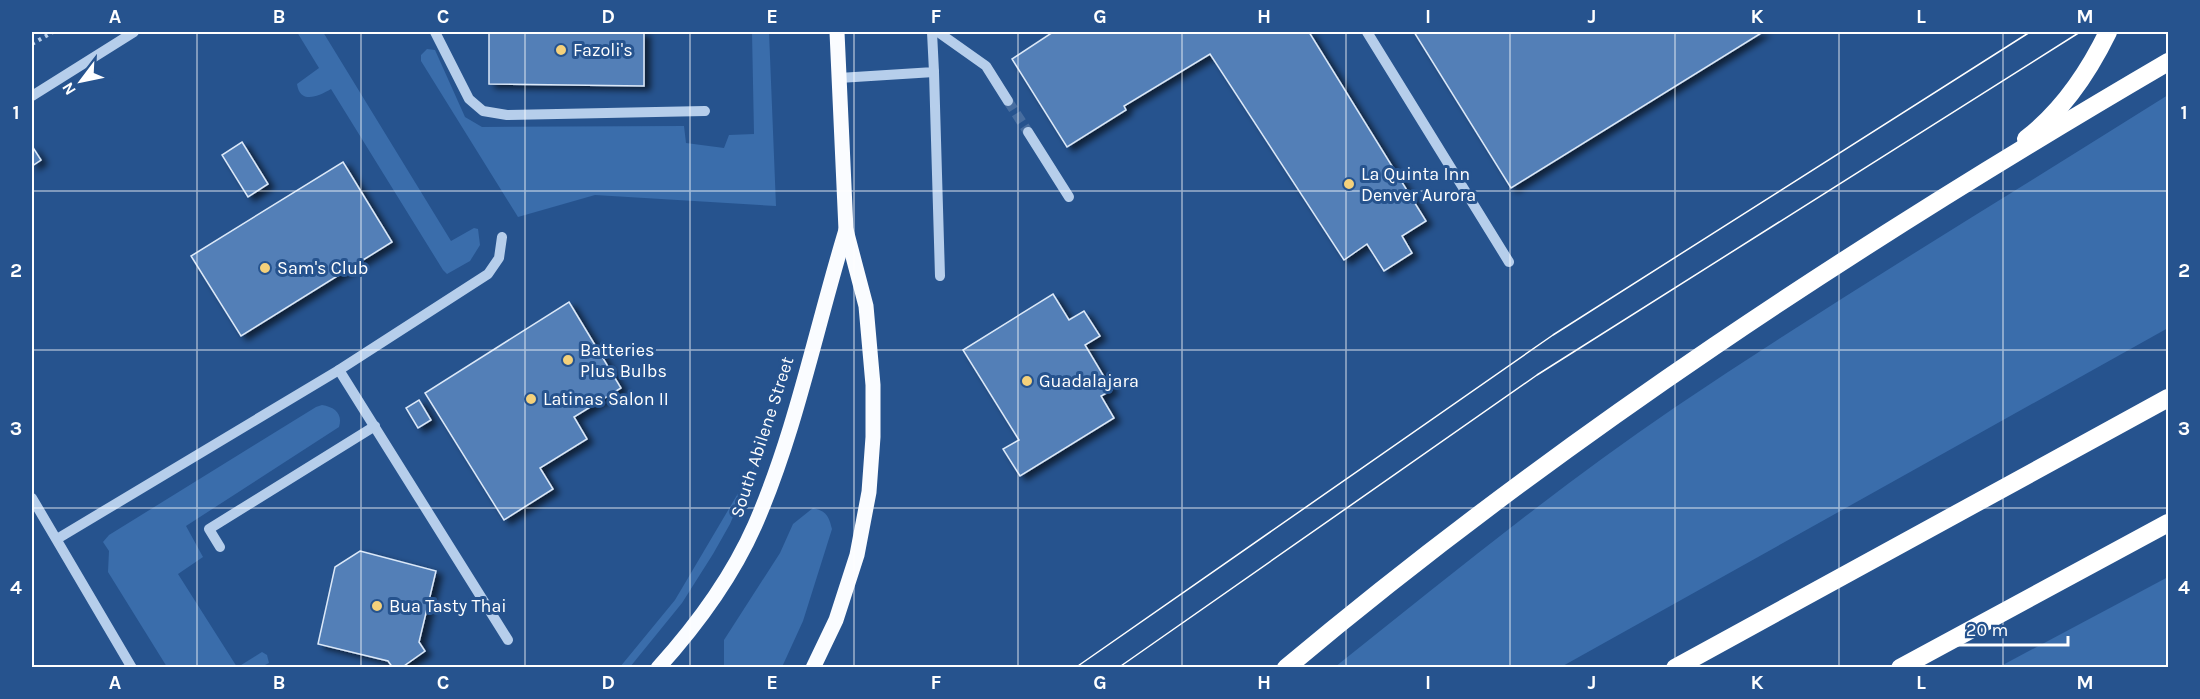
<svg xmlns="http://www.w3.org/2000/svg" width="2200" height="699" font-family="Karla,sans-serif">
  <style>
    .green { fill: #3a6dab }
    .building { fill: #527fb7; stroke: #dbe8f8; stroke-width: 1.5; filter: url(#shadow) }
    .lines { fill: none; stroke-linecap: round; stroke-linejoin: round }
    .minor-tunnel { stroke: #476d9f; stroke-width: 10; stroke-dasharray: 10 5; stroke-linecap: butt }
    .path { stroke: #b6ceeb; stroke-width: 4; stroke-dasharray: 3 4.5; stroke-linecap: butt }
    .minor { stroke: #b6ceeb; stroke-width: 10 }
    .major { stroke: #fafcff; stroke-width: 15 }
    .highway { stroke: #fff; stroke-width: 18 }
    .tram { stroke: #fff; stroke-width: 1.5 }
    .grid { fill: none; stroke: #fff; stroke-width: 1.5; stroke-opacity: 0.55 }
    .poi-dot { fill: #f4d17b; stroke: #26538e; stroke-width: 2 }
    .labels { text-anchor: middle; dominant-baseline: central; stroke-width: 6; stroke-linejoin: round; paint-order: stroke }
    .poi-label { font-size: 18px; fill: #fff; stroke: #26538e; text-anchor: start }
    .street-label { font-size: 18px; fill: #fff; stroke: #26538e }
    .neatline { fill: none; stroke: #fff; stroke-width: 2 }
    .grid-label { font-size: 20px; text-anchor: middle; font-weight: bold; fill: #fff }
  </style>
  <defs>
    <filter id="shadow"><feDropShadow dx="6" dy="4" stdDeviation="3" flood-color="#0009"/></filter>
  </defs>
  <rect width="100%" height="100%" fill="#26538e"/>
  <g class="green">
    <path d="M297 32H323L451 241 474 228 478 229 480 245 470 261 447 274 443 270 331 89C319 96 300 105 297 84L319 68Z"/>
    <polygon points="752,32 769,32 776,206 595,195 518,217 421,61 421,55 427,49 435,50 465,117 482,127 684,126 686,143 724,148 729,135 754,134"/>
    <path d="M2168 95V328L1561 667H1335C1446 579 1556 488 1674 408 1836 299 2003 199 2168 95Z"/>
    <path d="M322 405C335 407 343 414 339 427L186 526 203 557 178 574 237 667H167L108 572 109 551 103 542 109 535 316 407Z"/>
    <polygon points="756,463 730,524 713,554 682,603 630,667 620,667 675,600"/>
    <path d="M813 508C826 511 829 516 832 529L803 621 782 667H724V640L780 553 793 524Z"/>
    <polygon points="2168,577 2168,667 1999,667"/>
    <polygon points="262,652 267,655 269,663 261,667 238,667"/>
  </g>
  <g class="building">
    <polygon points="489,32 644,32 644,86 489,84"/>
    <polygon points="1053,32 1309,32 1426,221 1402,236 1412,253 1384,271 1367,244 1344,260 1210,54 1124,106 1126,110 1067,147 1012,59"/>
    <polygon points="1414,32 1763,32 1511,188"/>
    <polygon points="242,142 268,184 248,197 222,155"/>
    <polygon points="32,146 41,160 32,166"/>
    <polygon points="343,162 392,242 241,336 191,256"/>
    <polygon points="1053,294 1069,320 1084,311 1100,336 1085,345 1112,390 1101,396 1114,418 1020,476 1003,449 1019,440 963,350"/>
    <polygon points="569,302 621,388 574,417 587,439 540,468 553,489 504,520 425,393"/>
    <polygon points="419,400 431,420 418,428 406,408"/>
    <polygon points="360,551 436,571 419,642 425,651 401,668 393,668 388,661 318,644 335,567"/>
  </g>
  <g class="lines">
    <polyline class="minor-tunnel" points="1008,101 1028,132"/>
    <polyline class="path" points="32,44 53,32"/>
    <g class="minor">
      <polyline points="435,32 469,99 483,111 507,115 705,111"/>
      <polyline points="938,32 986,66 1008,101"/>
      <polyline points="1367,32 1509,262"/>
      <polyline points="934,72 940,276"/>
      <polyline points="839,78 934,72 932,32"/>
      <polyline points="32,96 134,32"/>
      <polyline points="1028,132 1069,197"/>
      <polyline points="339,370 508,640"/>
      <polyline points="32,498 132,668"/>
      <polyline points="57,539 339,370 488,274 499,258 502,237"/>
      <polyline points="220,547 209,529 375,426"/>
    </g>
    <g class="major">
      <path d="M658 668C696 626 732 577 755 525 796 431 816 328 846 230"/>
      <polyline points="813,668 836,620 857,555 869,492 873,437 873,385 866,306 846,230 837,32"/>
    </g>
    <g class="highway">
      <path d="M2026 139C2061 112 2089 71 2108 32"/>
      <path d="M1286 668C1560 438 1860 242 2168 62"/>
      <polyline points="1675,668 2168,398"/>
      <polyline points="1900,668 2168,523"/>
    </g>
    <g class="tram">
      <polyline points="1075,668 1553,335 2030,32"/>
      <polyline points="1118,668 1537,375 2080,32"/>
    </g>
  </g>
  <path class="grid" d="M197 32V668M361 32V668M525 32V668M690 32V668M854 32V668M1018 32V668M1182 32V668M1346 32V668M1510 32V668M1675 32V668M1839 32V668M2003 32V668M32 191H2168M32 350H2168M32 508H2168"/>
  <g class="poi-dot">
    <circle cx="561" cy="50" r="6"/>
    <circle cx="1349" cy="184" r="6"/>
    <circle cx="265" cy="268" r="6"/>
    <circle cx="568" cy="360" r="6"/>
    <circle cx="1027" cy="381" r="6"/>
    <circle cx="531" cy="399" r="6"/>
    <circle cx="377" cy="606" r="6"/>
  </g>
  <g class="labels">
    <g class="poi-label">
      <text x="573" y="50">Fazoli's</text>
      <text x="1361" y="174">La Quinta Inn<tspan x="1361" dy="21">Denver Aurora</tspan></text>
      <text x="277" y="268">Sam's Club</text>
      <text x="580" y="350">Batteries<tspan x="580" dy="21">Plus Bulbs</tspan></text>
      <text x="1039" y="381">Guadalajara</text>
      <text x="543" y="399">Latinas Salon II</text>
      <text x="389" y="606">Bua Tasty Thai</text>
    </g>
    <g class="street-label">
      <text transform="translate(762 437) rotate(-72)">South Abilene Street</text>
    </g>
  </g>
  <rect width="2200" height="699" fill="none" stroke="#26538e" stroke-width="66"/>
  <g transform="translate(81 81) rotate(238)" stroke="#26538e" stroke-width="4.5" paint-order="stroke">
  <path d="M0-4.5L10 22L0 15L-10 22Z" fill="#ffffff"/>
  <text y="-9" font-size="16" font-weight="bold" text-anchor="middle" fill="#ffffff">N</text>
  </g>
  <path d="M1957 636v9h111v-9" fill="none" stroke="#ffffff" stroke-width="3"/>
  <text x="1966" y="636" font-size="18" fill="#ffffff" stroke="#26538e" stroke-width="4.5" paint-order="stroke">20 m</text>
  <rect x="33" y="33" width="2134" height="633" class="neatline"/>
  <g class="grid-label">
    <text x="115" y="23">A</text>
    <text x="279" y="23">B</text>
    <text x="443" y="23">C</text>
    <text x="608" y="23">D</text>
    <text x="772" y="23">E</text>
    <text x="936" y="23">F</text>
    <text x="1100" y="23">G</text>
    <text x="1264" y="23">H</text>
    <text x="1428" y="23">I</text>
    <text x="1592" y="23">J</text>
    <text x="1757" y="23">K</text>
    <text x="1921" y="23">L</text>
    <text x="2085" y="23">M</text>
    <text x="16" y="119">1</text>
    <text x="2184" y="119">1</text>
    <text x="16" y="277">2</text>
    <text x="2184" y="277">2</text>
    <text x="16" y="435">3</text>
    <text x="2184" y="435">3</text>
    <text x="16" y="594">4</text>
    <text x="2184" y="594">4</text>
    <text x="115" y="689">A</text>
    <text x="279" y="689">B</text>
    <text x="443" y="689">C</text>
    <text x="608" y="689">D</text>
    <text x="772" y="689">E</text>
    <text x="936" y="689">F</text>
    <text x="1100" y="689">G</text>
    <text x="1264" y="689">H</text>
    <text x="1428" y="689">I</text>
    <text x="1592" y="689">J</text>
    <text x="1757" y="689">K</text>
    <text x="1921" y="689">L</text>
    <text x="2085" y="689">M</text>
  </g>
</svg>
